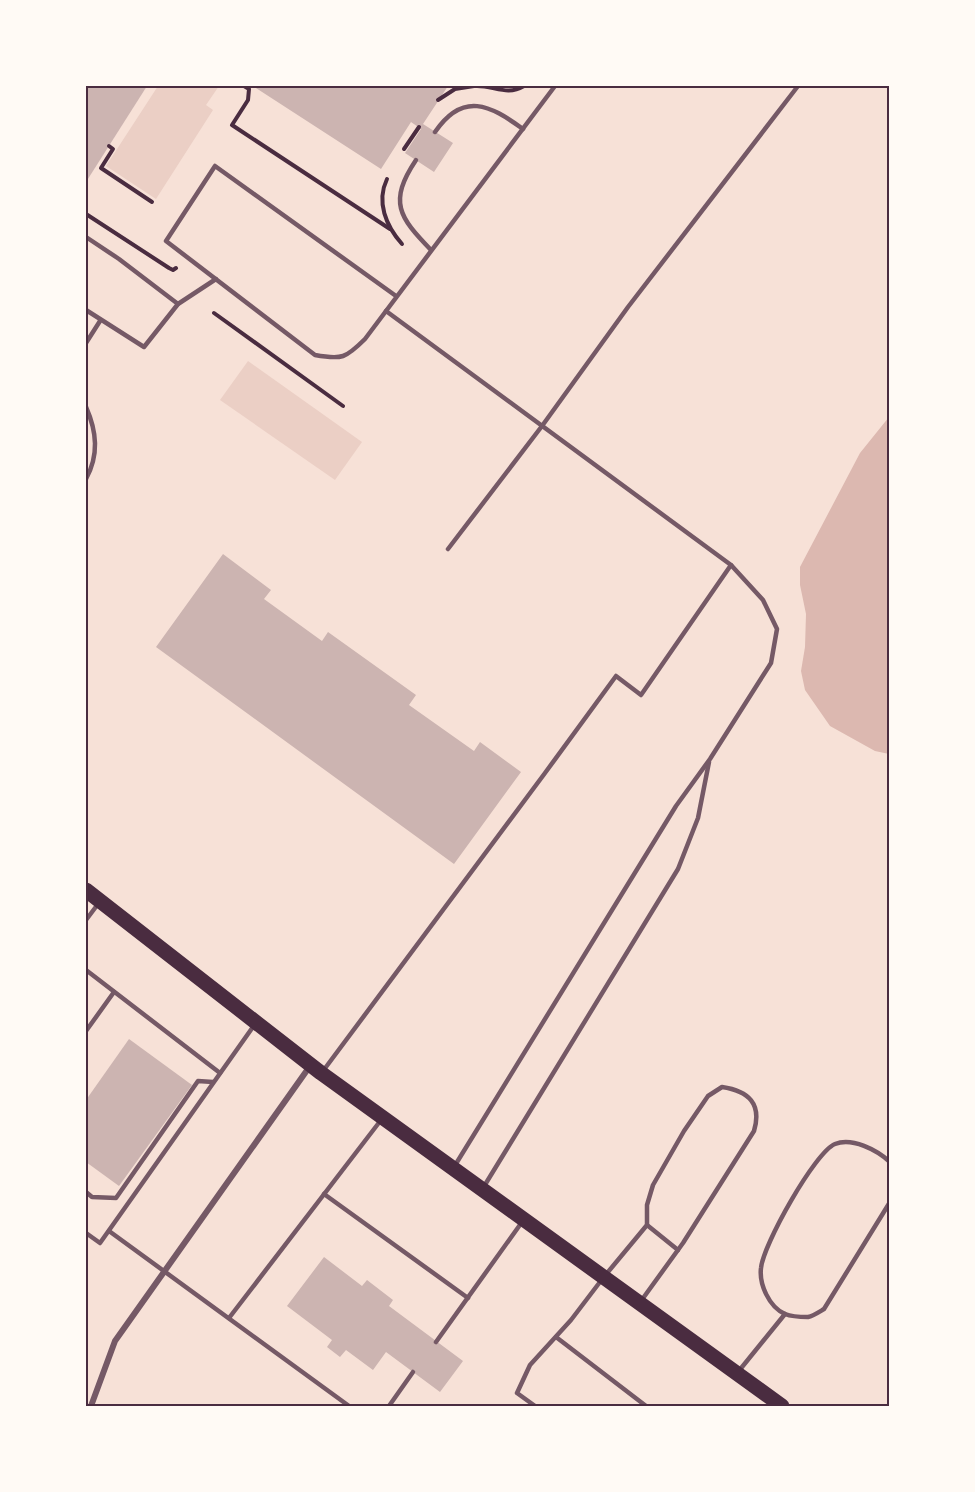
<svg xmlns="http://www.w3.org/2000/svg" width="975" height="1492" font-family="'Fira Sans',sans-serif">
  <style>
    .green { fill: #ebcfc5 }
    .water { fill: #dcb8b0 }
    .building { fill: #ccb4b1 }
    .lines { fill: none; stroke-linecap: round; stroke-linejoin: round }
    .path { stroke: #4a2c40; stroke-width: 4 }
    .service { stroke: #755966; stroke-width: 4.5 }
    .minor { stroke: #755966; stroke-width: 6 }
    .primary { stroke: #4a2c40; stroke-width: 15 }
    .neatline { fill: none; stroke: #4a2c40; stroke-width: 2 }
  </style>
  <rect width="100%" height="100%" fill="#f7e1d7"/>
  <g class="green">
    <polygon points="158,86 219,86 206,105 213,110 156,199 106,166"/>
    <polygon points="248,361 362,442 335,480 220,400"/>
  </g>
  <polygon class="water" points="889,417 890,754 889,754 875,751 830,726 805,690 801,671 805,647 806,614 800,585 800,567 860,453"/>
  <g class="building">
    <polygon points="86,86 147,86 86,182"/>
    <polygon points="253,86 448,86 423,124 453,143 434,172 405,153 421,129 411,122 381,169"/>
    <polygon points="223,554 271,590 264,599 322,641 328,632 416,695 409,705 474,751 480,742 521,772 454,864 156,647"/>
    <polygon points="129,1039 192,1085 119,1186 86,1162 86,1100"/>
    <polygon points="324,1257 362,1286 367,1280 393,1300 389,1306 463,1361 440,1392 386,1352 373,1370 346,1350 340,1357 327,1347 332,1340 287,1306"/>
  </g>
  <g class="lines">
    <g class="path">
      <polyline points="244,86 249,89 248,100 232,125 390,229"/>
      <path d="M477 86C495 86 507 96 524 86"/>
      <polyline points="438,100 455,89 474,86"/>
      <polyline points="109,146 113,149 101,168 152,202"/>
      <polyline points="404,149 419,127"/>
      <path d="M387 179C376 202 386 226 402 244"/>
      <polyline points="86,214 169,268 173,270 176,268"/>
      <polyline points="214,313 343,406"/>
    </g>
    <g class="service">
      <path d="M435 132C463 91 490 105 523 129"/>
      <path d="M416 160C388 202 399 217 431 250"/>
      <polyline points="86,237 119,259 178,304"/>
      <path d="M396 296 215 166 166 241 315 355C342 360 346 358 365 339L555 86"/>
      <polyline points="86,310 144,347 178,304 216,279"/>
      <polyline points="386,311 731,565 763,600 777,629 771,663 710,759 676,806 454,1167"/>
      <polyline points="86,343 100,321"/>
      <path d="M86 407C97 432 99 455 86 479"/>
      <polyline points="448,549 542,426 628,307 798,86"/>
      <polyline points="86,920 98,904"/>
      <polyline points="86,970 220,1073"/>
      <polyline points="86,1031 114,992"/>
      <polyline points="323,1071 545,773 616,676 641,695 731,565"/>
      <path d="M890 1162C877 1150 852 1137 835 1144 815 1152 763 1245 761 1268 759 1284 769 1307 785 1314 790 1316 802 1317 808 1317 813 1316 819 1312 824 1309L890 1202"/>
      <polyline points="483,1188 678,869 698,818 709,762"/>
      <polyline points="86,1192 92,1197 116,1198 198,1081 213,1082"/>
      <polyline points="324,1194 468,1298"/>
      <polyline points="647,1225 678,1250"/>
      <polyline points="109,1231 349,1406"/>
      <polyline points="86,1233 100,1243 255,1024"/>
      <polyline points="229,1318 381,1120"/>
      <polyline points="556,1337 646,1406"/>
      <polyline points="436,1342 522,1222"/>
      <polyline points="738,1372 785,1314"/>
      <polyline points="389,1406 413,1372"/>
      <path d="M535 1406 517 1393 530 1365 571 1320 603 1278 647 1225V1205L653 1185 684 1131 708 1096 722 1087C749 1091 762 1104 754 1131L683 1243 641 1301"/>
    </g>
    <polyline class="minor" points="91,1406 115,1341 310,1066"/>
    <polyline class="primary" points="86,890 321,1073 782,1406"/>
  </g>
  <rect width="975" height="1492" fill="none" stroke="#fffaf5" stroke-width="174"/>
  <rect x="87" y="87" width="801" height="1318" class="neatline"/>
</svg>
